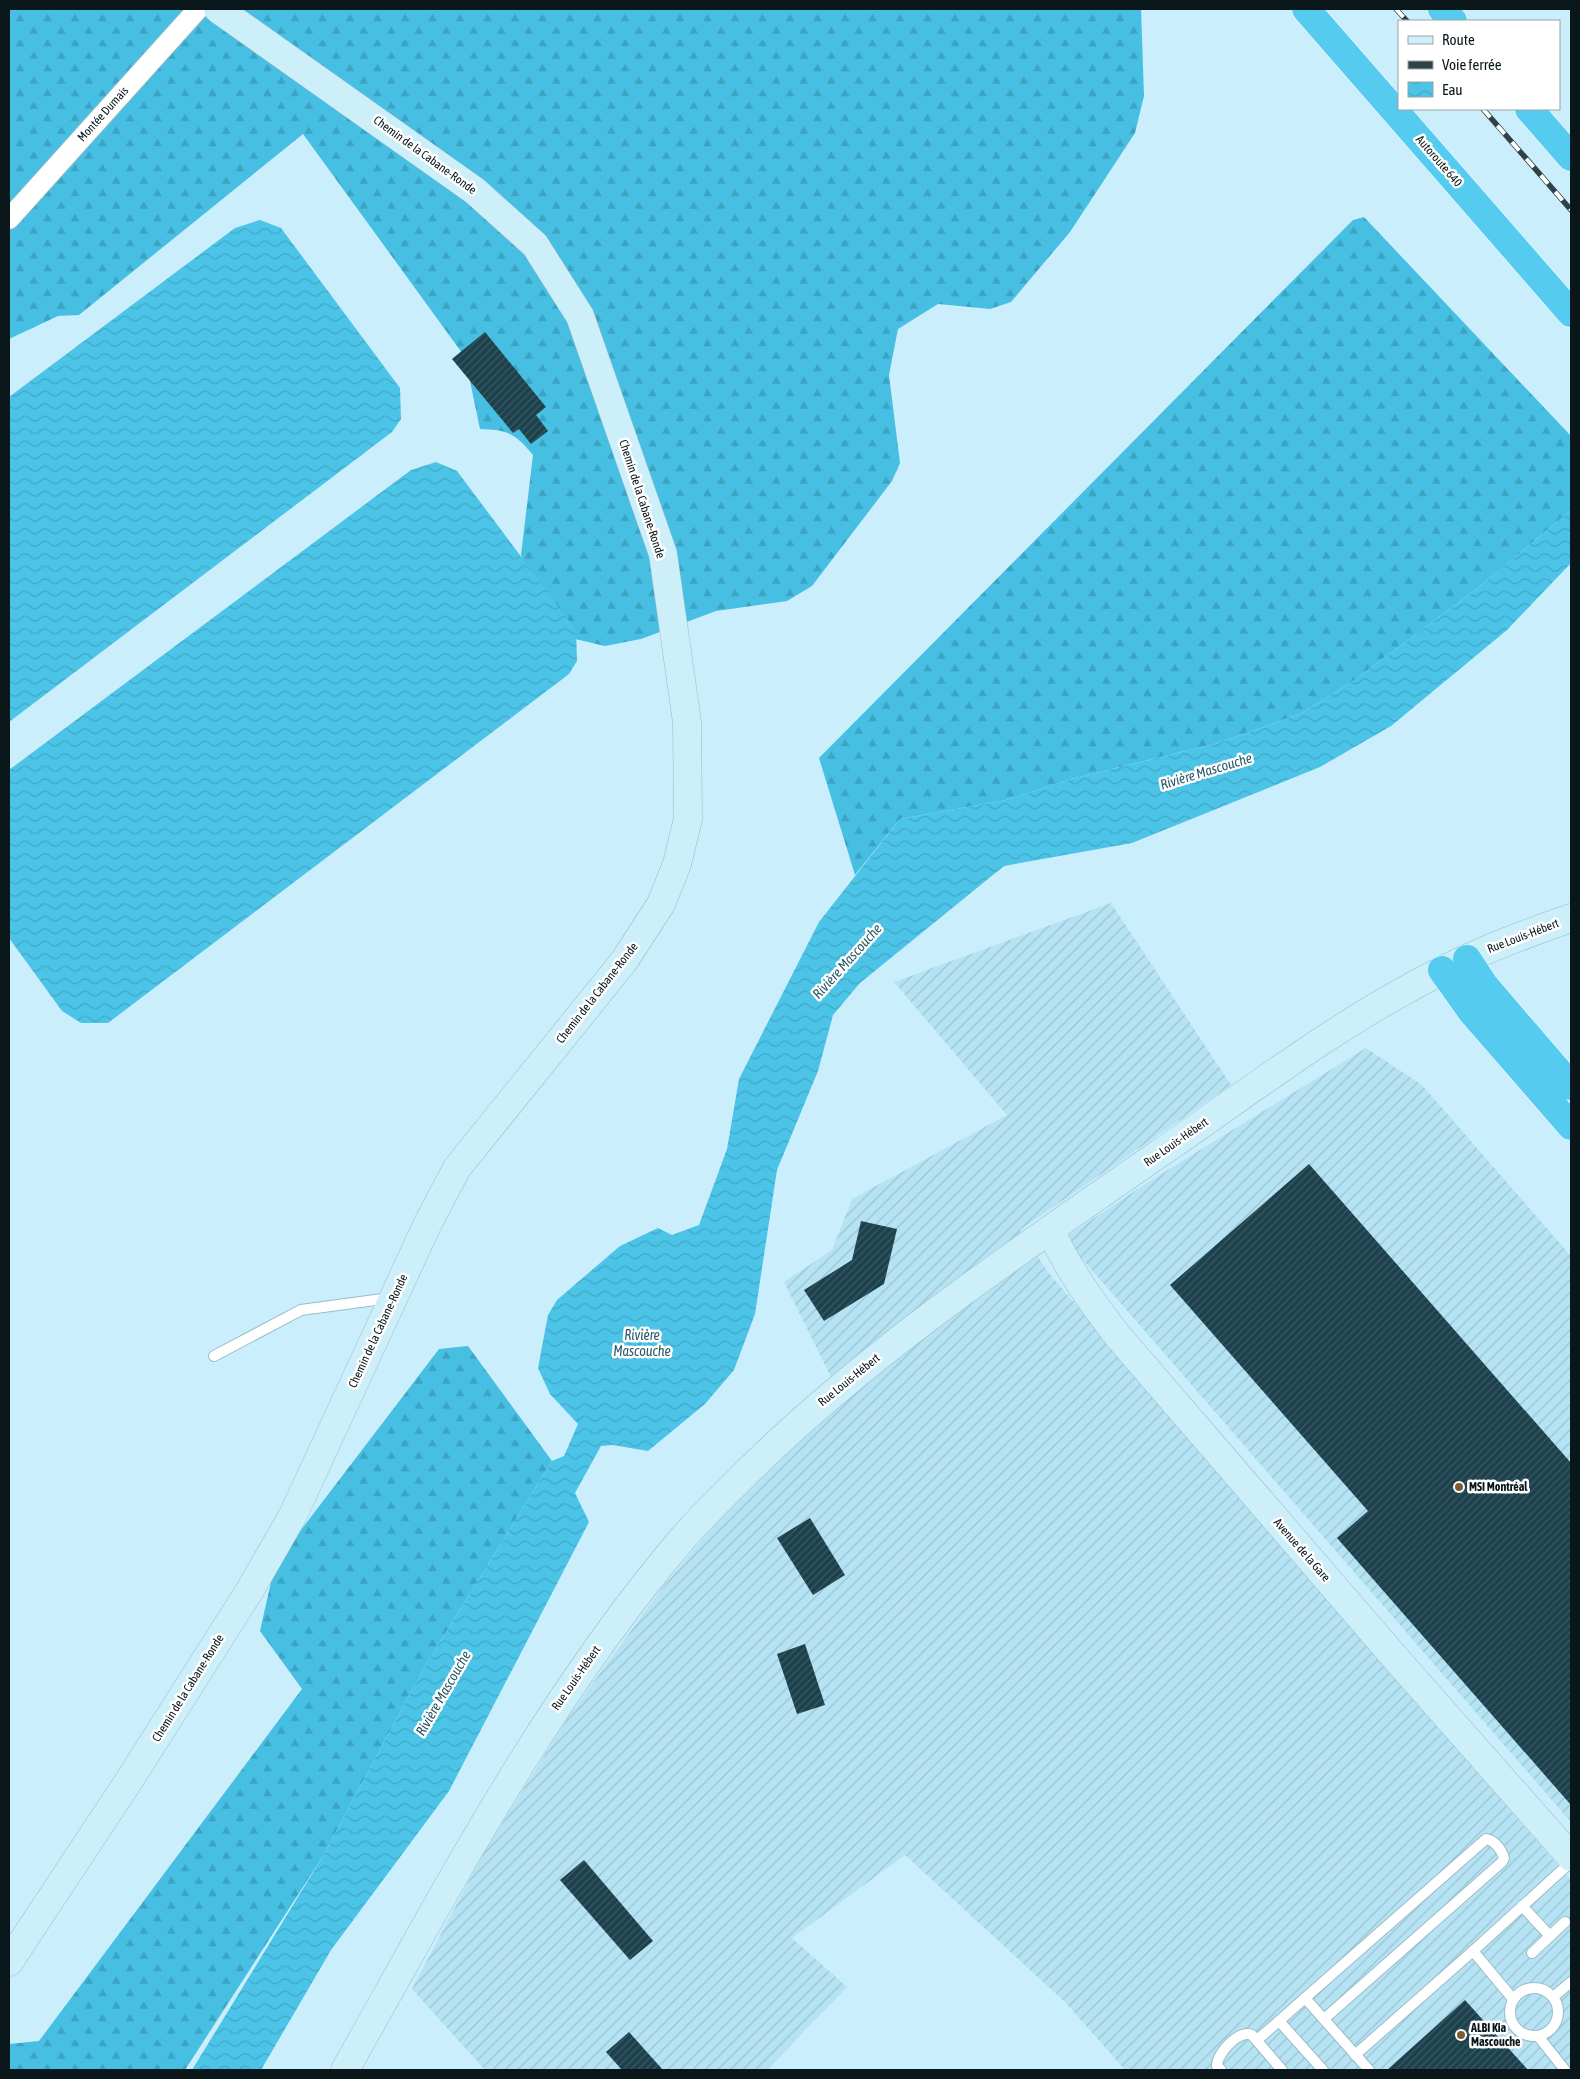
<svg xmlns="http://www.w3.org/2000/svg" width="1580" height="2079" font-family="'Asap Condensed',sans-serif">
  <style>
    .industrial { fill: url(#industrial-furrows) }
    .forest { fill: url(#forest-firs) }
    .water { fill: url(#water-waves) }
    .building { fill: url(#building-hatch) }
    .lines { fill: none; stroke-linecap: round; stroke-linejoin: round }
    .lane-casing { stroke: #99bcc9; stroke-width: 12 }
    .street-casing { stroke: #99bcc9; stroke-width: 22 }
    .secondary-casing { stroke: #99bcc9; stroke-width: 29 }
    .highway-casing { stroke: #fff; stroke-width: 29 }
    .lane { stroke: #fff; stroke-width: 10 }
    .street { stroke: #fff; stroke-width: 20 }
    .secondary { stroke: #cceffa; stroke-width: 28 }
    .highway { stroke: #56cbf0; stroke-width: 28 }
    .rail-casing { stroke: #304248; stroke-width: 5.5 }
    .rail { stroke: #fff; stroke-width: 4; stroke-dasharray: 11; stroke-linecap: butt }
    .poi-dot { fill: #7c5b31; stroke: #fff; stroke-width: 2 }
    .labels { text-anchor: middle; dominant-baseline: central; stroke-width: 5; stroke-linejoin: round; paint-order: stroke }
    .street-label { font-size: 12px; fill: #09161a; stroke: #fff }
    .poi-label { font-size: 12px; font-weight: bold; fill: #09161a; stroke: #fff; text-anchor: start }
    .water-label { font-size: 14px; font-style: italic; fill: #285969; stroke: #fff }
  </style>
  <defs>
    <pattern id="industrial-furrows" width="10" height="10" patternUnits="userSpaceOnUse" patternTransform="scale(1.25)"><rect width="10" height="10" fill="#b6e3f3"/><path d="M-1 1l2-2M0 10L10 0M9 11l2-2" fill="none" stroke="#9bc2d0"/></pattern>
    <pattern id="forest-firs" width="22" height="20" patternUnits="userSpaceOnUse" patternTransform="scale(1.25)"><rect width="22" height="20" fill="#46bfe3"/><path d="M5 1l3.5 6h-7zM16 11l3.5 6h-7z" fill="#3ca3c2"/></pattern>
    <pattern id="water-waves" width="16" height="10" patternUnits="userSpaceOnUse" patternTransform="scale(1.25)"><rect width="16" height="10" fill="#4cc4e8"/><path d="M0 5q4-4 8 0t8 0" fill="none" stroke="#41a8c6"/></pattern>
    <pattern id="building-hatch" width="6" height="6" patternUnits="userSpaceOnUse" patternTransform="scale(1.25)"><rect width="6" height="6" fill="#1c414d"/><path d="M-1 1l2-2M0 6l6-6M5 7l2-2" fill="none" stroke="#3b5963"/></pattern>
  </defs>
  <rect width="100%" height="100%" fill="#caeefb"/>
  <g class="industrial">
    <polygon points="1111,903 1231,1085 1020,1230 1048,1272 1388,1670 1571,1880 1571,2070 1125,2070 1065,2002 905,1855 792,1938 847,1987 767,2070 485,2070 412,1989 484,1852 569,1716 662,1588 740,1494 839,1393 784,1282 832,1250 852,1199 1007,1115 894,982"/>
    <polygon points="1366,1048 1422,1085 1571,1256 1571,1822 1064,1238 1145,1184"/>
  </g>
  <g class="forest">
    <path d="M9 9H1141L1144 96 1135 133 1070 232 1011 302 990 309 938 304 898 329 889 375 900 463 892 481 812 586 787 601 716 611 641 639 605 646 558 635 542 620 521 555 533 455C515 433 508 430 480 429L465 357 303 134 79 315 58 316 9 339Z"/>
    <polygon points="1364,217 1571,436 1571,510 1474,591 1353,681 1300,714 1218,743 1071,779 1006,800 900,819 855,875 819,758 1353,220"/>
    <polygon points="468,1346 552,1461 422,1671 323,1856 185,2070 9,2070 9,2044 39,2041 302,1689 260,1631 275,1564 439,1349"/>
  </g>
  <g class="water">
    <polygon points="260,220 281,228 400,388 401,419 392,432 9,722 9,397 235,228"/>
    <polygon points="436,462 457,471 576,630 577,661 569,674 108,1023 81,1023 62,1011 9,938 9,770 411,470"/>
    <polygon points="1571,510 1571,563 1507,630 1391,726 1320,767 1132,843 1004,866 860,983 833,1015 818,1071 777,1170 755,1314 734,1370 705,1404 648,1451 613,1445 601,1446 575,1493 589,1522 449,1791 331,1950 261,2070 192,2070 323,1856 422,1671 552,1461 564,1456 578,1424 550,1394 538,1368 548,1315 557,1300 620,1246 658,1228 672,1235 699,1225 727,1149 739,1079 819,922 900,819 1006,800 1071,779 1218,743 1300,714 1353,681 1474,591"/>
  </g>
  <g class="building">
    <polygon points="485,332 546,407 536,415 548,431 531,444 519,429 513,433 452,359"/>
    <polygon points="1309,1164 1571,1463 1571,1805 1337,1538 1368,1511 1170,1285"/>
    <polygon points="861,1221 897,1229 884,1284 824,1321 804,1290 852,1260"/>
    <polygon points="810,1518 845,1575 813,1595 777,1538"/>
    <polygon points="805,1644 825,1705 797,1714 777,1654"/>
    <polygon points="584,1860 653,1941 630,1960 560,1880"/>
    <polygon points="1465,2000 1528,2070 1387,2070"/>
    <polygon points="629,2032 663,2070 622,2070 606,2052"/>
  </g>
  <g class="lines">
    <defs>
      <g id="lane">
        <polyline points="214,1356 301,1310 390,1298"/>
        <polyline points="1522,1906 1550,1936"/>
        <polyline points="1532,1953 1565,1922"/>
        <circle cx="1534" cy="2012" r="24"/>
        <polyline points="1553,1997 1571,1982"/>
        <path d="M1305 1998 1486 1839C1494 1840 1502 1850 1504 1858L1502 1862 1324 2019"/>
        <polyline points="1513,1999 1473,1951 1571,1862"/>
        <polyline points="1538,2036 1565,2070"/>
        <polyline points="1257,2040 1279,2021"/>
        <polyline points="1355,2055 1473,1951"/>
        <path d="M1221 2070 1217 2066C1217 2053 1239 2029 1252 2035L1282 2070"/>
        <polyline points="1323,2070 1279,2021 1305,1998 1369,2070"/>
      </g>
      <polyline id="street" points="9,219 198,9"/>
      <g id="secondary">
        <path d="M1050 1230C1069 1270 1090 1300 1117 1335L1398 1661 1571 1857"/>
        <polyline points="9,1962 130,1779 250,1590 293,1515 428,1223 457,1168 624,961 661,904 677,864 688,819 687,722 663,554 580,316 535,245 475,191 218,9"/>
        <path d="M345 2070C448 1887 546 1699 683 1538 702 1516 723 1496 743 1476 868 1352 1016 1253 1160 1153 1248 1093 1333 1027 1428 978 1474 953 1522 935 1571 918"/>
      </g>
      <g id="highway">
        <polyline points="1306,9 1571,313"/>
        <polyline points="1442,9 1453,21"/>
        <polyline points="1529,109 1571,157"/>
        <polyline points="1467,959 1485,986 1571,1086"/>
        <polyline points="1442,970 1471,1011 1571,1126"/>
      </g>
    </defs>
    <use href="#lane" class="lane-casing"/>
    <use href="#street" class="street-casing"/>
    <use href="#secondary" class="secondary-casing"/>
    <use href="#highway" class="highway-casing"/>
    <use href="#lane" class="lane"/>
    <use href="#street" class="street"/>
    <use href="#secondary" class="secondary"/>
    <use href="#highway" class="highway"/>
    <defs>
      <g id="rail">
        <polyline points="1396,9 1407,21"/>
        <polyline points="1483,109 1571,210"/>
      </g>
    </defs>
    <use href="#rail" class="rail-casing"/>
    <use href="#rail" class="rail"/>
  </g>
  <g class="poi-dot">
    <circle cx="1459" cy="1487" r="5"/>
    <circle cx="1461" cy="2035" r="5"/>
  </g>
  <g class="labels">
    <g class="street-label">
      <text transform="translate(103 114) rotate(-48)">Montée Dumais</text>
      <text transform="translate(425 155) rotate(36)">Chemin de la Cabane-Ronde</text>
      <text transform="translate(1439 161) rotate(49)">Autoroute 640</text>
      <text transform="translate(642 499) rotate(72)">Chemin de la Cabane-Ronde</text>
      <text transform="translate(1523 936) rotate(-21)">Rue Louis-Hébert</text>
      <text transform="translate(597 993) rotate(-52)">Chemin de la Cabane-Ronde</text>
      <text transform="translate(1176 1142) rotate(-35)">Rue Louis-Hébert</text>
      <text transform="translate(378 1331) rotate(-65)">Chemin de la Cabane-Ronde</text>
      <text transform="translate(849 1380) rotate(-39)">Rue Louis-Hébert</text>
      <text transform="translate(1302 1550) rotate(49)">Avenue de la Gare</text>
      <text transform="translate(576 1678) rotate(-55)">Rue Louis-Hébert</text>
      <text transform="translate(188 1688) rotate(-58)">Chemin de la Cabane-Ronde</text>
    </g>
    <g class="poi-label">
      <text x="1469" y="1487">MSI Montréal</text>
      <text x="1471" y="2028">ALBI Kia<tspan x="1471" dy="14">Mascouche</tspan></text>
    </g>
    <g class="water-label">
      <text transform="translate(1206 771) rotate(-17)">Rivière Mascouche</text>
      <text transform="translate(847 961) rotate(-48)">Rivière Mascouche</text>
      <text x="642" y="1335">Rivière<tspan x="642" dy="16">Mascouche</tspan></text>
      <text transform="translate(443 1693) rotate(-60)">Rivière Mascouche</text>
    </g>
  </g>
  <rect width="1580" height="2079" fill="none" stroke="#09161a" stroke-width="20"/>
  <rect x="1398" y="20" width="162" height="90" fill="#ffffff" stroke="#9da2a3"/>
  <rect x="1408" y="36" width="25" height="8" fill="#cceffa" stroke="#9da2a3"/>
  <text x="1442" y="45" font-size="15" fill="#09161a">Route</text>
  <rect x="1408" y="61" width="25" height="8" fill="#304248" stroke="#9da2a3"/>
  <text x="1442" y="70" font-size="15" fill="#09161a">Voie ferrée</text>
  <rect x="1408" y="82" width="25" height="15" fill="url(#water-waves)" stroke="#9da2a3"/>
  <text x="1442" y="95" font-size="15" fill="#09161a">Eau</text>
</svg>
